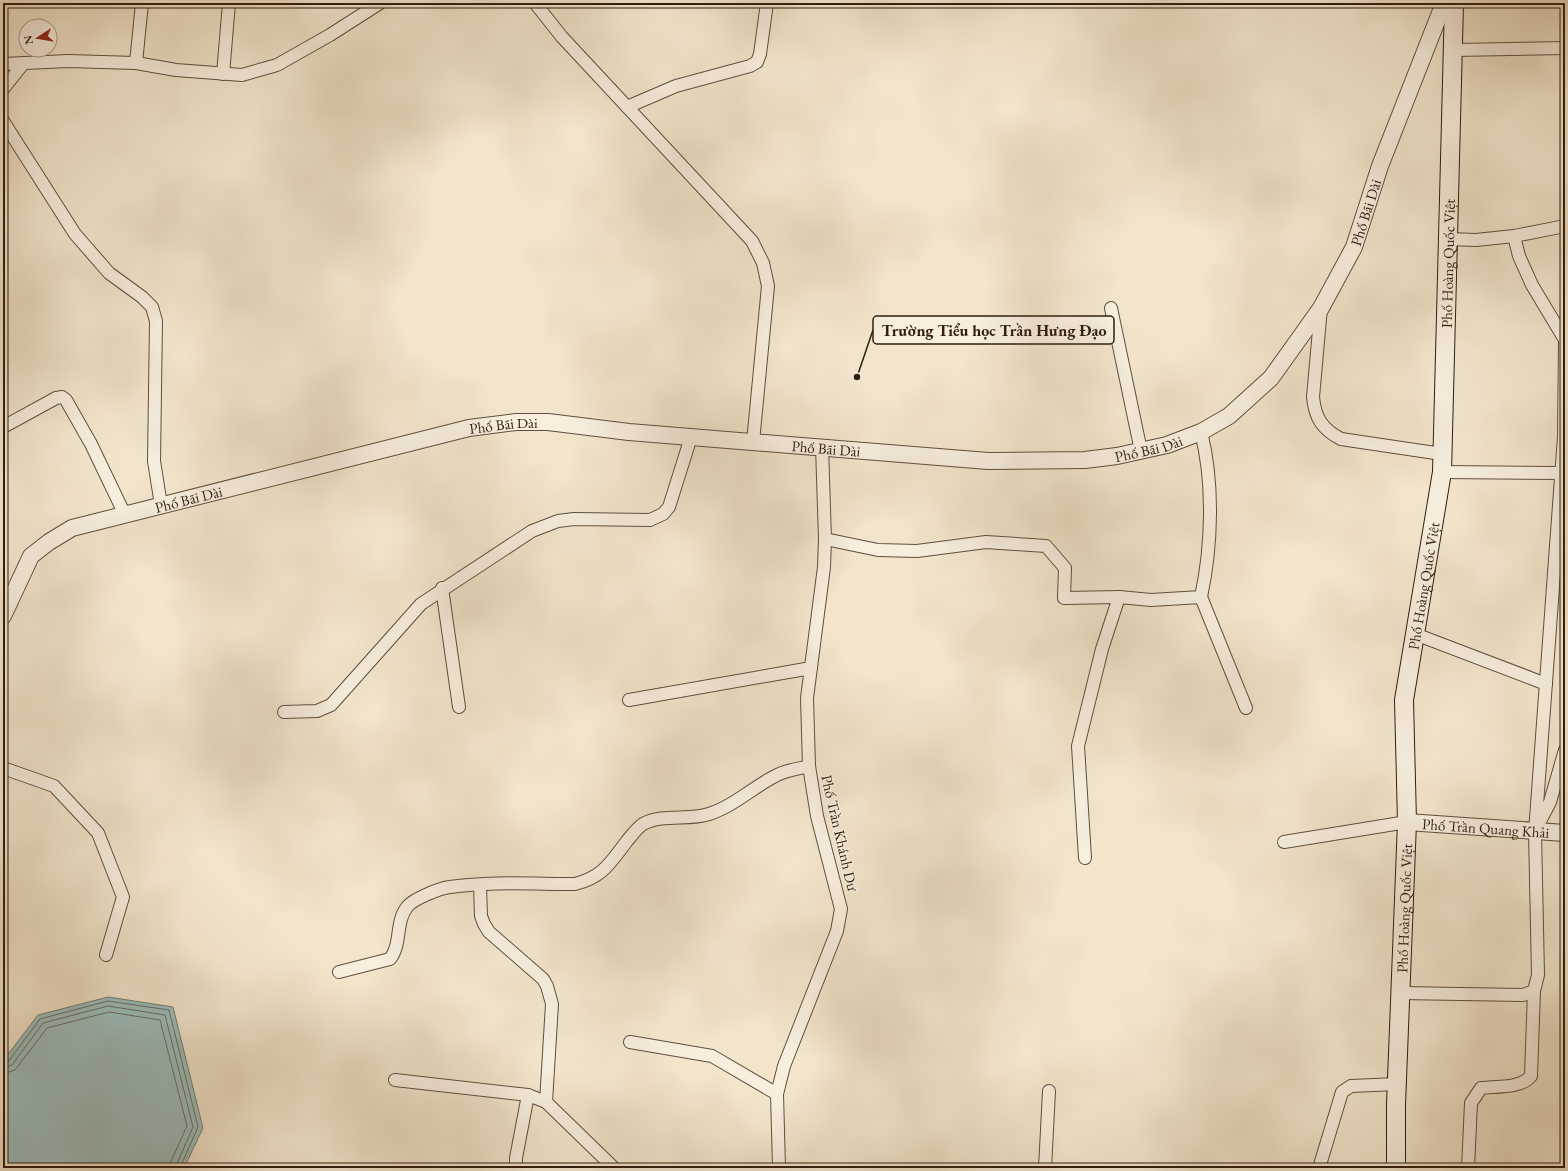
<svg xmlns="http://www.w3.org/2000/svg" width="1568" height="1171" font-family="'EB Garamond',serif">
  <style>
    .water { fill: #9cbebc; stroke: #717d77 }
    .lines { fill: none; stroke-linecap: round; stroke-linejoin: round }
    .shore { stroke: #666d66; stroke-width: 1 }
    .minor-casing { stroke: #614e3e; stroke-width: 14 }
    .tertiary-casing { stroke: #614e3e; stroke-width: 18 }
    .secondary-casing { stroke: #311c0f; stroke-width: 20 }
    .minor { stroke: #f7eede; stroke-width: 12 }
    .tertiary { stroke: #f7eede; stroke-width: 16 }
    .secondary { stroke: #f7eede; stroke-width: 18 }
    .labels { text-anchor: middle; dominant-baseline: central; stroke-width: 3; stroke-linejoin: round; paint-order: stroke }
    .street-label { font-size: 15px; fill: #311c0f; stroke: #f7eede }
    .leader { fill: none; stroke: #311c0f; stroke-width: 1.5 }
    .callout-dot { fill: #311c0f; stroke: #f7eede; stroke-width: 1.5 }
    .callout { fill: #f7eede; stroke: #311c0f; stroke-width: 1.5 }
    .callout-label { font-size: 16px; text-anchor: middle; font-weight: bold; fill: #311c0f }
  </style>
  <rect width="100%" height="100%" fill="#f2e5cc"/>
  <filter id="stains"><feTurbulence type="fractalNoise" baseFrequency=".005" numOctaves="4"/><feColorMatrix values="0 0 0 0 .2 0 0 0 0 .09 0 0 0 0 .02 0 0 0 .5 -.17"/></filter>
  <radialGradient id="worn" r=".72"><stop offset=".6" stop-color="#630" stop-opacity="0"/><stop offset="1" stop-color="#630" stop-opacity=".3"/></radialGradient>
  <polygon class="water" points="108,997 173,1007 203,1128 184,1168 10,1168 5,1161 3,1154 3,1061 38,1015"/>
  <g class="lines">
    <g class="shore">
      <polyline points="3,1063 8,1062 40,1019 108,1001 169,1010 198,1127 180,1168"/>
      <polyline points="3,1068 12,1065 43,1023 108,1006 165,1015 193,1127 175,1168"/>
      <polyline points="3,1074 15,1070 47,1028 109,1012 160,1020 187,1126 171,1161 169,1168"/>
    </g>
    <defs>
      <g id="minor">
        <polyline points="535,3 562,37 752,241 763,263 768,286 753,442"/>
        <polyline points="1453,50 1565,48"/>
        <polyline points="136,63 142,3"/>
        <polyline points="3,64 68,61 136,63 176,70 242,75 277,65 330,35 380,3"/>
        <polyline points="223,74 229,3"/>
        <polyline points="3,89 23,64"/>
        <polyline points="627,107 676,86 750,66 757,62 760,54 767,3"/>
        <polyline points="3,121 75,234 109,273 142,297 152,307 156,321 154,461 161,505"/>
        <polyline points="1448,239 1476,240 1514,236 1565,226"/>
        <polyline points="1111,308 1141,451"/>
        <path d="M1321 308 1313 397C1315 418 1322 429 1341 439L1442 454"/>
        <polyline points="3,427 56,398 62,397 66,400 91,444 125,515"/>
        <polyline points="1442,472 1561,473 1565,475"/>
        <polyline points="825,539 878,550 917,551 986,542 1046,546 1065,568 1064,598 1119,597"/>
        <polyline points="442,588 459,707"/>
        <polyline points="1201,597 1246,708"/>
        <polyline points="1415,634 1546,684"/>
        <polyline points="629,700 811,668"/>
        <polyline points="284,712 317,711 331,705 421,604 532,531 558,521 574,519 650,520 663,514 669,507 691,437"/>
        <polyline points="3,768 54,786 98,833 123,897 106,955"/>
        <polyline points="1537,827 1550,802 1565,750"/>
        <polyline points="1284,842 1407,822"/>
        <path d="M1085 858 1078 746 1102 649 1119 597 1151 600 1201 597C1212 546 1214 483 1201 432"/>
        <polyline points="480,885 481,916 484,924 489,932 543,979 547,986 552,1004 546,1102"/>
        <path d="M339 972 390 959C402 944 395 922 407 907 413 899 440 888 450 887 491 881 534 884 575 884 603 877 610 863 627 841 632 835 637 828 643 824 663 813 688 821 709 814 734 806 753 787 777 775 787 770 798 769 809 766"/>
        <polyline points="1400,993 1523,995 1534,991 1538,975 1535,832 1564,437 1565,340 1532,285 1519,256 1514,236"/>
        <polyline points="630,1042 712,1056 777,1094"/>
        <polyline points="395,1080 528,1095 546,1102 614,1168"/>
        <polyline points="516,1168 516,1158 528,1095"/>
        <polyline points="779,1168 777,1094 784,1066 837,931 841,909 817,816 809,766 807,698 824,567 825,539 822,446"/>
        <polyline points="1045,1168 1049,1091"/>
        <polyline points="1319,1168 1342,1092 1351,1086 1397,1084"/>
        <path d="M1468 1168 1471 1103 1481 1088C1496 1086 1520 1089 1531 1076L1534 991"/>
      </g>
      <g id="tertiary">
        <path id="s1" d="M3 616 31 556 49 542 72 528 469 428 516 422H548L629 432 988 461 1085 460 1117 456 1167 445 1201 432 1229 416 1271 378 1321 308 1354 247 1380 166 1444 3"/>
        <path id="s2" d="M1407 822 1565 833"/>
      </g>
      <g id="secondary">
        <path id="s3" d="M1396 1168V1105L1407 822 1404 700 1442 472 1454 3"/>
      </g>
    </defs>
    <use href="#minor" class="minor-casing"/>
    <use href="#tertiary" class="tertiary-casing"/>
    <use href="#secondary" class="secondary-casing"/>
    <use href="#minor" class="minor"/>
    <use href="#tertiary" class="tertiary"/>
    <use href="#secondary" class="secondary"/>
  </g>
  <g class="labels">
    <g class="street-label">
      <text stroke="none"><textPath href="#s1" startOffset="1544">Phố Bãi Dài</textPath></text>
      <text stroke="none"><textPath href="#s3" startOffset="908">Phố Hoàng Quốc Việt</textPath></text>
      <text stroke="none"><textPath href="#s1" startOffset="560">Phố Bãi Dài</textPath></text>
      <text stroke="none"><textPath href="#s1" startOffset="884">Phố Bãi Dài</textPath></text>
      <text stroke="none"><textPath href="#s1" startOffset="1208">Phố Bãi Dài</textPath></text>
      <text stroke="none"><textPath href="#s1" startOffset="236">Phố Bãi Dài</textPath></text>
      <text stroke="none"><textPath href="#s3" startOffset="584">Phố Hoàng Quốc Việt</textPath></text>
      <text stroke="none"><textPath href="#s2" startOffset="79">Phố Trần Quang Khải</textPath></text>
      <text transform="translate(840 833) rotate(77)">Phố Trần Khánh Dư</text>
      <text stroke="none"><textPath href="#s3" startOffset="260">Phố Hoàng Quốc Việt</textPath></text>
    </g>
  </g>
  <path class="leader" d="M857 377L873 330"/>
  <circle class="callout-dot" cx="857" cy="377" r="4"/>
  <rect class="callout" x="873" y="316" width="241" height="28" rx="4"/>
  <g class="callout-label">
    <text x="994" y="336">Trường Tiểu học Trần Hưng Đạo</text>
  </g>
  <rect width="1568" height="1171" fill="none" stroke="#f2e5cc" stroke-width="16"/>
  <rect x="4" y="4" width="1560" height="1163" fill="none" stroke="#311c0f" stroke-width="2"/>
  <rect x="8" y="8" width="1552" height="1155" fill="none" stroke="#311c0f"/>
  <g transform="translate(38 38) rotate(258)"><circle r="19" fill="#f7eede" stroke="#a89a8b"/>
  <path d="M0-3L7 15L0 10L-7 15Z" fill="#8f2418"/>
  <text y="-6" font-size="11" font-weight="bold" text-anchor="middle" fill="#311c0f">N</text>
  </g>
  <rect width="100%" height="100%" filter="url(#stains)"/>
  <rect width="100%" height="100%" fill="url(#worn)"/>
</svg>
